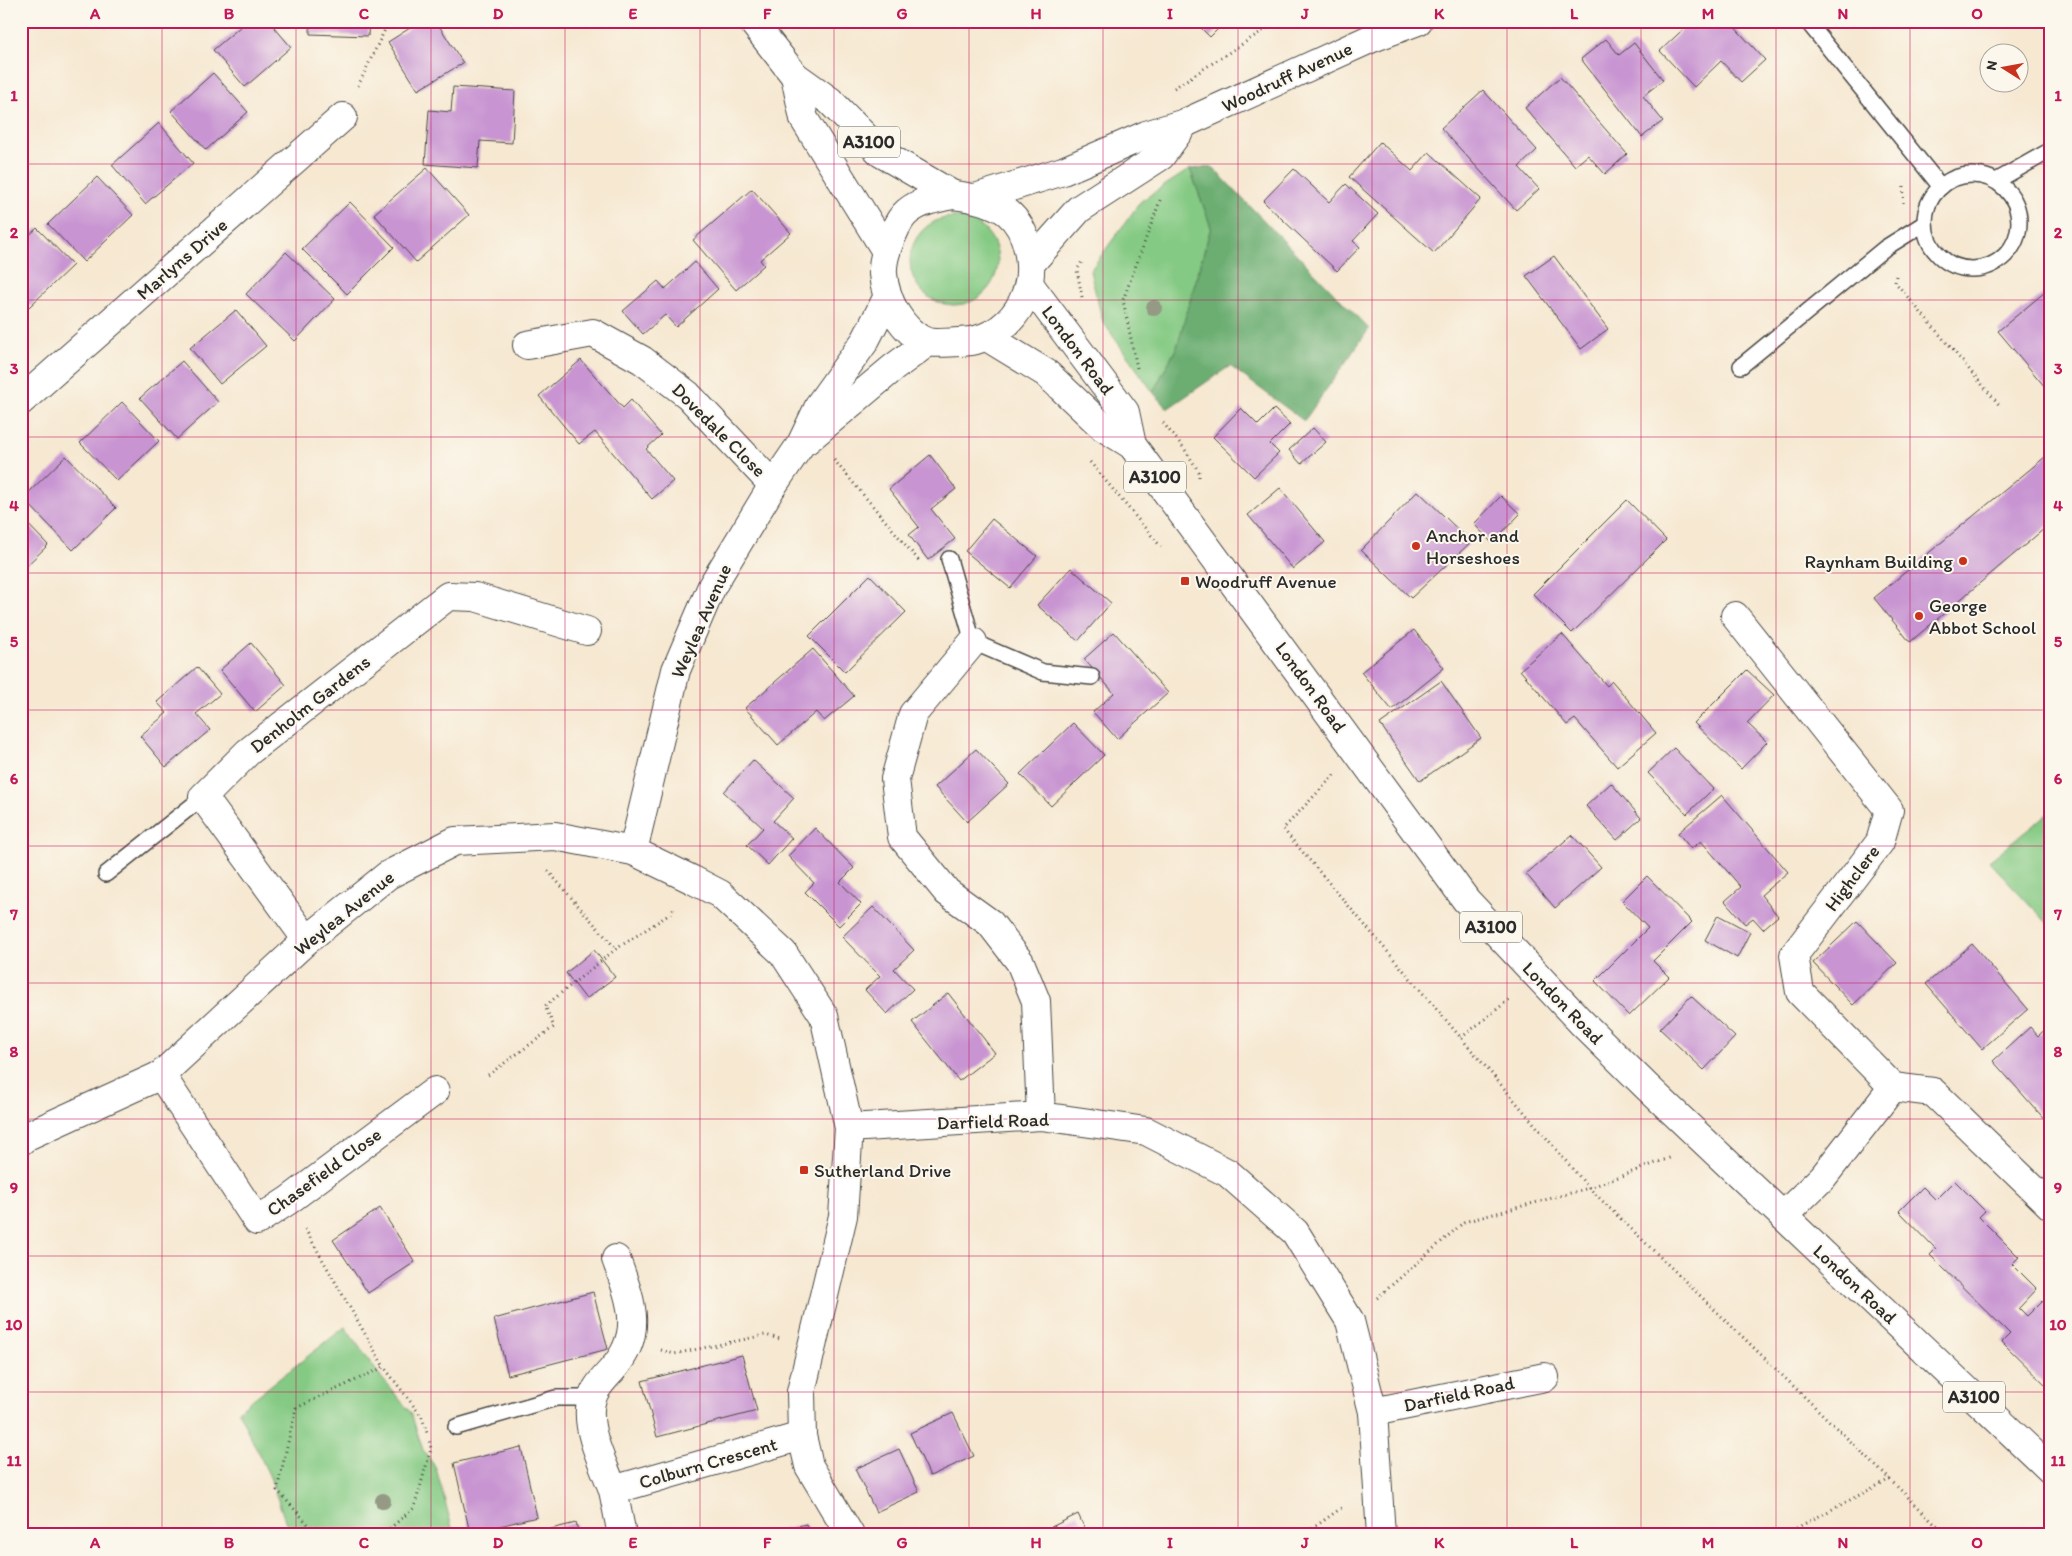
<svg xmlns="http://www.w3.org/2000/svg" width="2072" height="1556" font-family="Itim,sans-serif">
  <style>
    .green { fill: #85ca84; stroke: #587a58 }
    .forest { fill: #6cae72; stroke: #4c6c4e }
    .building { fill: #c894d2 }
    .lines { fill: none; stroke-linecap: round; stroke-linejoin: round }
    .lane-casing { stroke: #494744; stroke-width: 18 }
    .street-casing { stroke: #494744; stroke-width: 30 }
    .primary-casing { stroke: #494744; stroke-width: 30 }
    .path { stroke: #494744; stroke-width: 3; stroke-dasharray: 1 4; stroke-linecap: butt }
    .lane { stroke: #fff; stroke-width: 15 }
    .street { stroke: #fff; stroke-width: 28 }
    .primary { stroke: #fff; stroke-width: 28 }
    .tree { fill: #959a85 }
    .grid { fill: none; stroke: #c2185b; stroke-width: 1; stroke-opacity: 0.55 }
    .poi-dot { fill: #c8321e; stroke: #fbf7ec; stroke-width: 2 }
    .labels { text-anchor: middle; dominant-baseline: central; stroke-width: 4; stroke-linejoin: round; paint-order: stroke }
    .shield { fill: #fbf7ec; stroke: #696865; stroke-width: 1 }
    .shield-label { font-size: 18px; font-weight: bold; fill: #2b2b2b }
    .street-label { font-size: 19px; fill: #2b2b2b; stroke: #fbf7ec }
    .poi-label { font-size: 19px; fill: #2b2b2b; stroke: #fbf7ec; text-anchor: start }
    .neatline { fill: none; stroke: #c2185b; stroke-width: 2 }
    .grid-label { font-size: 16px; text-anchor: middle; font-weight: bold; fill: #c2185b }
  </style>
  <rect width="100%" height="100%" fill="#fbf7ec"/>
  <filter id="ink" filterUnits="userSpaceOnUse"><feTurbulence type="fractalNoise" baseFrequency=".02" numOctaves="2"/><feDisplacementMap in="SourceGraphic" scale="10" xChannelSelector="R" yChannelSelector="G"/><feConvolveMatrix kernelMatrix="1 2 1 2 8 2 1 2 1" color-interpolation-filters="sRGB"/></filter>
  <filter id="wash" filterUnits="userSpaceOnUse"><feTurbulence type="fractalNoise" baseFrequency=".0096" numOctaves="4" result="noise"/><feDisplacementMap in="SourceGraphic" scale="20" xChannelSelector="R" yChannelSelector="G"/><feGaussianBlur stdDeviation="1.12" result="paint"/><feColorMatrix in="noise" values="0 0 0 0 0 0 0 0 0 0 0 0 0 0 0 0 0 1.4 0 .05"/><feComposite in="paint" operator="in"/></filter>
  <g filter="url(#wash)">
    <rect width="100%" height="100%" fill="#f6e8d1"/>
    <g class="green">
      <polygon points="1190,169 1211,227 1177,347 1153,392 1103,322 1090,271 1141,201"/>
      <circle cx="954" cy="261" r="44"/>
      <polygon points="2051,811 2051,927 1989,861"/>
      <polygon points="345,1327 380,1376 411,1413 423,1450 436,1468 454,1535 290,1535 270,1477 238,1411"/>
    </g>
    <polygon class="forest" points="1212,167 1369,329 1304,421 1230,366 1167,409 1153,392 1177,347 1211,227 1190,169"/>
    <g id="blocks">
      <g class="building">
        <polygon points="247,21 269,21 291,47 245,87 213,50"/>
        <polygon points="310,21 369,21 368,36 310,34"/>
        <polygon points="421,21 436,21 463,63 418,90 388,42"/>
        <polygon points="1194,21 1226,21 1210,37"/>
        <polygon points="1692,21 1729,21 1765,60 1741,82 1721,61 1694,87 1660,51"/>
        <polygon points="1606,39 1619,55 1634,43 1663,80 1643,96 1663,121 1642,137 1581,59"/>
        <polygon points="213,73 248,112 206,150 171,111"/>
        <polygon points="1560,77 1627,154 1605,174 1588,155 1575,166 1525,108"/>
        <polygon points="453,87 515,91 512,143 480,141 478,168 425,164 429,110 451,112"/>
        <polygon points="1483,90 1537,150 1519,167 1539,189 1516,210 1441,128"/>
        <polygon points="159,123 193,163 145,204 112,165"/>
        <polygon points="1380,142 1412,171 1429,152 1481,199 1434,253 1349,177"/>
        <polygon points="427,168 469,215 416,262 374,214"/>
        <polygon points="1294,169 1329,202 1346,184 1378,214 1353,241 1360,247 1337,271 1263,201"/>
        <polygon points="97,177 133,215 84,262 48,224"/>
        <polygon points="752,189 791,233 760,260 764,265 736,290 693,240"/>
        <polygon points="350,202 394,247 347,294 302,249"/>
        <polygon points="37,228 73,265 29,307 21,298 21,243"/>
        <polygon points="286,252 335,299 295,341 246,294"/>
        <polygon points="1554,256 1608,329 1581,349 1526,276"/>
        <polygon points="695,262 718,289 676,327 665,315 643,334 623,311 658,281 665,289"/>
        <polygon points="2051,287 2051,394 1998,331"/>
        <polygon points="236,310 266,346 220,384 190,348"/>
        <polygon points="581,360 623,408 631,400 661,435 646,449 673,481 652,499 595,432 579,444 539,396"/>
        <polygon points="182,361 218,402 177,439 140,398"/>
        <polygon points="122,402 159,441 117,481 80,443"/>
        <polygon points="1241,408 1258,425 1274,409 1290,424 1270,444 1279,453 1254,477 1213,437"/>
        <polygon points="1313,428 1326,442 1301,464 1289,450"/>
        <polygon points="2051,452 2051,523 1910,642 1874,598"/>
        <polygon points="930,455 956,489 931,509 955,539 928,560 909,535 919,527 889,489"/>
        <polygon points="66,456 116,508 73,550 23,498"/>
        <polygon points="1280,488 1325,542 1293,569 1248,515"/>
        <polygon points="1418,491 1471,542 1411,598 1361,550"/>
        <polygon points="1501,496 1520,514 1492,543 1474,524"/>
        <polygon points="1627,500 1666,540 1572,633 1533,594"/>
        <polygon points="21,517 48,545 21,571"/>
        <polygon points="992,519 1037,556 1010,588 965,551"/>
        <polygon points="1071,568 1111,603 1078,641 1037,605"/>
        <polygon points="870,575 906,612 845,672 809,636"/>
        <polygon points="1414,630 1444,668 1392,710 1361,672"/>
        <polygon points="1114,632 1168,693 1117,739 1093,712 1114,693 1084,659"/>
        <polygon points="1562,634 1607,686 1612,681 1656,733 1617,767 1575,719 1567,725 1520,670"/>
        <polygon points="251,643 286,685 255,712 220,670"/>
        <polygon points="813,649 854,696 824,721 816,712 778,745 745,708"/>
        <polygon points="197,667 220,694 196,714 210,730 166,767 140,736 167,713 157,702"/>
        <polygon points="1747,670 1774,695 1747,723 1767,742 1741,769 1694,723"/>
        <polygon points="1441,681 1481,738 1420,781 1380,724"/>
        <polygon points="1073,723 1104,755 1051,806 1020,774"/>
        <polygon points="1674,748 1713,789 1687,814 1648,773"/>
        <polygon points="976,749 1009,784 967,822 935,787"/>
        <polygon points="753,760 794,798 773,821 792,838 768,865 747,845 763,828 724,792"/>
        <polygon points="1611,783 1641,818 1617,840 1586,806"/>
        <polygon points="1722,795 1788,872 1761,895 1778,916 1763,929 1753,918 1745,924 1725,901 1741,887 1701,841 1691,849 1678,833"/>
        <polygon points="815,828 854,868 840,882 861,904 839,926 805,892 814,883 788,856"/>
        <polygon points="1572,835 1601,867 1555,908 1526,874"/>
        <polygon points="1647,876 1692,922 1653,961 1669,977 1629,1016 1595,981 1648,928 1622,901"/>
        <polygon points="873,907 914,950 894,969 913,989 887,1014 865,990 880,976 842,937"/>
        <polygon points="1718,915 1750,932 1737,958 1705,940"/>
        <polygon points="1857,921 1897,963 1853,1005 1813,963"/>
        <polygon points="1972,944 2028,1009 1982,1049 1926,984"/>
        <polygon points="594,950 615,977 586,999 566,973"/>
        <polygon points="948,993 995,1053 959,1081 912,1022"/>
        <polygon points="1691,996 1735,1037 1704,1070 1660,1029"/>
        <polygon points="2051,1024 2051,1121 2048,1123 1993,1061 2030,1027 2038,1036"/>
        <polygon points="1955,1181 1985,1211 1979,1217 2019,1257 2012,1264 2037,1289 2019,1308 2027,1316 2042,1301 2051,1309 2051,1390 2002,1342 2010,1334 1930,1255 1936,1249 1899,1211 1923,1187 1936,1200"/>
        <polygon points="380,1208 415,1262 368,1293 333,1240"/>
        <polygon points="593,1292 608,1349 508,1375 494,1319"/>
        <polygon points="742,1355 757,1411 657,1437 642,1381"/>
        <polygon points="953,1413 974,1456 930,1476 910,1433"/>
        <polygon points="521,1447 537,1517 470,1533 454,1463"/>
        <polygon points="899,1449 919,1492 876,1512 855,1469"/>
        <polygon points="1078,1514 1088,1535 1035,1535"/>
        <polygon points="576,1523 579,1535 530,1535 530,1534"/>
        <polygon points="806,1524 809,1535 765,1535 765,1534"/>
      </g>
    </g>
  </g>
  <g filter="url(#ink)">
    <use href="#blocks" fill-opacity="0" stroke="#494744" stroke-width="1"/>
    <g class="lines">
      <defs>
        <g id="lane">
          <polyline points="1807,21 1941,187"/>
          <circle cx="1972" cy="222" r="47"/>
          <polyline points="1996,181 2051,150"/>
          <polyline points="1741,366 1885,248 1925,223"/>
          <polyline points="949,559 973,642 1043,672 1092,677"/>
          <polyline points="106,874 203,797"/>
          <polyline points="456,1427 556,1398 592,1398"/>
        </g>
        <g id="street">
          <polyline points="975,198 1063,171 1146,135 1185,123 1370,39 1418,21"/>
          <polyline points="1031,263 1079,209 1161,156 1185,123"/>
          <polyline points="527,345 593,333 642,360 688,395 773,485"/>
          <polyline points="21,401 343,117"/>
          <polyline points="807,440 893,368 928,342"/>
          <polyline points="1735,616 1889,810 1880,842 1794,955 1800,992 1893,1087 1823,1177 1783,1216"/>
          <polyline points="973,642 913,714 895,779 902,837 947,892 990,923 1020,962 1036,1001 1041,1116"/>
          <polyline points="633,851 676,670 712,586 773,485 801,444 820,404 865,341 888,296"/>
          <polyline points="307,940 203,797 248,752 448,596 475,597 587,631"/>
          <polyline points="161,1075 257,1221 289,1200 435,1091"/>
          <polyline points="1893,1087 1933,1092 2051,1206"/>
          <polyline points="849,1128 1041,1116 1146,1131 1228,1173 1295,1232 1350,1321 1373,1412 1381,1535"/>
          <polyline points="21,1141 27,1136 161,1075 307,940 388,875 455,841 555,836 633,851 693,880 720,894 783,953 824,1016 849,1128 843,1216 801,1392 802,1436 809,1466 850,1535"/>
          <polyline points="1373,1412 1545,1377"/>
          <path d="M613 1490C604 1465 588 1436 590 1409 591 1392 601 1382 612 1370 645 1333 631 1301 616 1259"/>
          <polyline points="622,1535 613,1490 802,1436"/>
        </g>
        <g id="primary">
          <polyline points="752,21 795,76 830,101 881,153 953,195"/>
          <polyline points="795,76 804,119 886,251"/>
          <path d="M953 195C971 197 992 201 1007 212 1029 230 1035 268 1026 293 1018 316 1000 334 976 340 967 342 934 344 927 342 902 332 885 300 883 274 882 260 887 247 893 234 896 227 901 217 907 212 920 201 937 198 953 195Z"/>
          <polyline points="1029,284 1125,412 1132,445"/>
          <polyline points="987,337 1046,373 1103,427 1132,445 1466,900 1581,1022 1646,1086 2051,1470"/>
        </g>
      </defs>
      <use href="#lane" class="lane-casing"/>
      <use href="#street" class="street-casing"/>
      <use href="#primary" class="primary-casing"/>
      <g class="path">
        <polyline points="358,86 389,21"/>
        <polyline points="1174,88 1278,21"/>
        <polyline points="1903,203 1904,187"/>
        <polyline points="1896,276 1895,282 2001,407"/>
        <polyline points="1082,297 1077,270 1083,260"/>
        <polyline points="1137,368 1123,300 1161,198"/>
        <polyline points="1163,423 1184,448 1199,472 1199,477"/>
        <polyline points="834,460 920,562"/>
        <polyline points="1090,462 1161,547"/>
        <polyline points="1334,775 1283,829 1589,1188 1947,1535"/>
        <polyline points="548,871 616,949"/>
        <polyline points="1461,1038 1511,998"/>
        <polyline points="488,1075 554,1027 545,1006 616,949 670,914 674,908"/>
        <polyline points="305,1229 384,1367"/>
        <polyline points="1377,1298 1464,1222 1589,1188 1672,1157"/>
        <polyline points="661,1350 674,1354 765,1335 780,1339"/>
        <polyline points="1792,1530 1797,1535"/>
        <polyline points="318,1535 277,1490 296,1408 384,1367 422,1417 427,1433"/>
        <polyline points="382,1535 414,1508 431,1449 429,1439"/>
        <polyline points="1288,1535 1309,1531 1344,1506"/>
        <polyline points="1783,1535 1890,1479"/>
      </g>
      <use href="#lane" class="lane"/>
      <use href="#street" class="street"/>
      <use href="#primary" class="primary"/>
    </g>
    <g class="tree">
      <circle cx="1154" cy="308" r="8"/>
      <circle cx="383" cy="1501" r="8"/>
    </g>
  </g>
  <path class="grid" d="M162 21V1535M296 21V1535M431 21V1535M565 21V1535M700 21V1535M834 21V1535M969 21V1535M1103 21V1535M1238 21V1535M1372 21V1535M1507 21V1535M1641 21V1535M1776 21V1535M1910 21V1535M21 164H2051M21 300H2051M21 437H2051M21 573H2051M21 710H2051M21 846H2051M21 983H2051M21 1119H2051M21 1256H2051M21 1392H2051"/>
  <g class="poi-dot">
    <circle cx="1416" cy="546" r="5"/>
    <circle cx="1963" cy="561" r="5"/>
    <rect x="1180" y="576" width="10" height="10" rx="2.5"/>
    <circle cx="1919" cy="616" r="5"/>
    <rect x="799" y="1165" width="10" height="10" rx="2.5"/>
  </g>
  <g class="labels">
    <g class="shield">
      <rect x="838" y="126.5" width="62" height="31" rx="4"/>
      <rect x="1124" y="461.5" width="62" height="31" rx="4"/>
      <rect x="1460" y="911.5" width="62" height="31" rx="4"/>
      <rect x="1943" y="1381.5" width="62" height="31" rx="4"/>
    </g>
    <g class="shield-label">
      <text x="869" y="142">A3100</text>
      <text x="1155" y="477">A3100</text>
      <text x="1491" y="927">A3100</text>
      <text x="1974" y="1397">A3100</text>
    </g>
    <g class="street-label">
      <text transform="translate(1287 77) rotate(-25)">Woodruff Avenue</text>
      <text transform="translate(182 259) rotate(-41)">Marlyns Drive</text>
      <text transform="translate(1078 350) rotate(53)">London Road</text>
      <text transform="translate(719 430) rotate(45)">Dovedale Close</text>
      <text transform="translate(701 621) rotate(-66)">Weylea Avenue</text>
      <text transform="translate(1311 687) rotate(54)">London Road</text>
      <text transform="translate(310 704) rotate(-38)">Denholm Gardens</text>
      <text transform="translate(1852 878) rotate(-53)">Highclere</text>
      <text transform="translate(344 913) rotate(-39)">Weylea Avenue</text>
      <text transform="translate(1563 1003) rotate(46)">London Road</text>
      <text transform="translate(993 1121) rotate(-2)">Darfield Road</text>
      <text transform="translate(324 1172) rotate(-36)">Chasefield Close</text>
      <text transform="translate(1855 1284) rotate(43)">London Road</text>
      <text transform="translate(1459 1394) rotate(-12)">Darfield Road</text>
      <text transform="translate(708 1463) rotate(-16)">Colburn Crescent</text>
    </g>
    <g class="poi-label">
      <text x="1426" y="535">Anchor and<tspan x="1426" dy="22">Horseshoes</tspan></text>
      <text x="1953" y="561" text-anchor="end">Raynham Building</text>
      <text x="1195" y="581">Woodruff Avenue</text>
      <text x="1929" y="605">George<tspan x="1929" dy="22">Abbot School</tspan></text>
      <text x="814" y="1170">Sutherland Drive</text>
    </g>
  </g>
  <rect width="2072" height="1556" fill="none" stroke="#fbf7ec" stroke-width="55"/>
  <g transform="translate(2004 68) rotate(281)"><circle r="24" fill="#fbf7ec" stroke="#a8a59f"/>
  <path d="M0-4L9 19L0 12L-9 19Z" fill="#c8321e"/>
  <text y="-8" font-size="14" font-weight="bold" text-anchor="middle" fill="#2b2b2b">N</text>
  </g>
  <rect x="28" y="28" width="2016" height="1500" class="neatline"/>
  <g class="grid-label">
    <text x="95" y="19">A</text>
    <text x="229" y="19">B</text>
    <text x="364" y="19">C</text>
    <text x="498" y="19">D</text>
    <text x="633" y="19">E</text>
    <text x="767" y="19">F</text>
    <text x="902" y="19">G</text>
    <text x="1036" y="19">H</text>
    <text x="1170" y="19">I</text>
    <text x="1305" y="19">J</text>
    <text x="1439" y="19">K</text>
    <text x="1574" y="19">L</text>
    <text x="1708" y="19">M</text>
    <text x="1843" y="19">N</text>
    <text x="1977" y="19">O</text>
    <text x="14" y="101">1</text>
    <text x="2058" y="101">1</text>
    <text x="14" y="238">2</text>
    <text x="2058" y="238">2</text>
    <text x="14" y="374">3</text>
    <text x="2058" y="374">3</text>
    <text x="14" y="511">4</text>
    <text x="2058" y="511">4</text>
    <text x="14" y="647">5</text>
    <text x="2058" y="647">5</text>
    <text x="14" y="784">6</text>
    <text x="2058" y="784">6</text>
    <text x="14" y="920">7</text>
    <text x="2058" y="920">7</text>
    <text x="14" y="1057">8</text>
    <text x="2058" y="1057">8</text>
    <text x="14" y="1193">9</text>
    <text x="2058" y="1193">9</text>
    <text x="14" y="1330">10</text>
    <text x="2058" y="1330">10</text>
    <text x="14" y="1466">11</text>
    <text x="2058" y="1466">11</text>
    <text x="95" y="1548">A</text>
    <text x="229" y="1548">B</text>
    <text x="364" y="1548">C</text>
    <text x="498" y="1548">D</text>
    <text x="633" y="1548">E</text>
    <text x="767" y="1548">F</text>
    <text x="902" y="1548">G</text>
    <text x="1036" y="1548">H</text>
    <text x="1170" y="1548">I</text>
    <text x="1305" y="1548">J</text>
    <text x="1439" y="1548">K</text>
    <text x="1574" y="1548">L</text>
    <text x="1708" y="1548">M</text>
    <text x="1843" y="1548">N</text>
    <text x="1977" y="1548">O</text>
  </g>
</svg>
